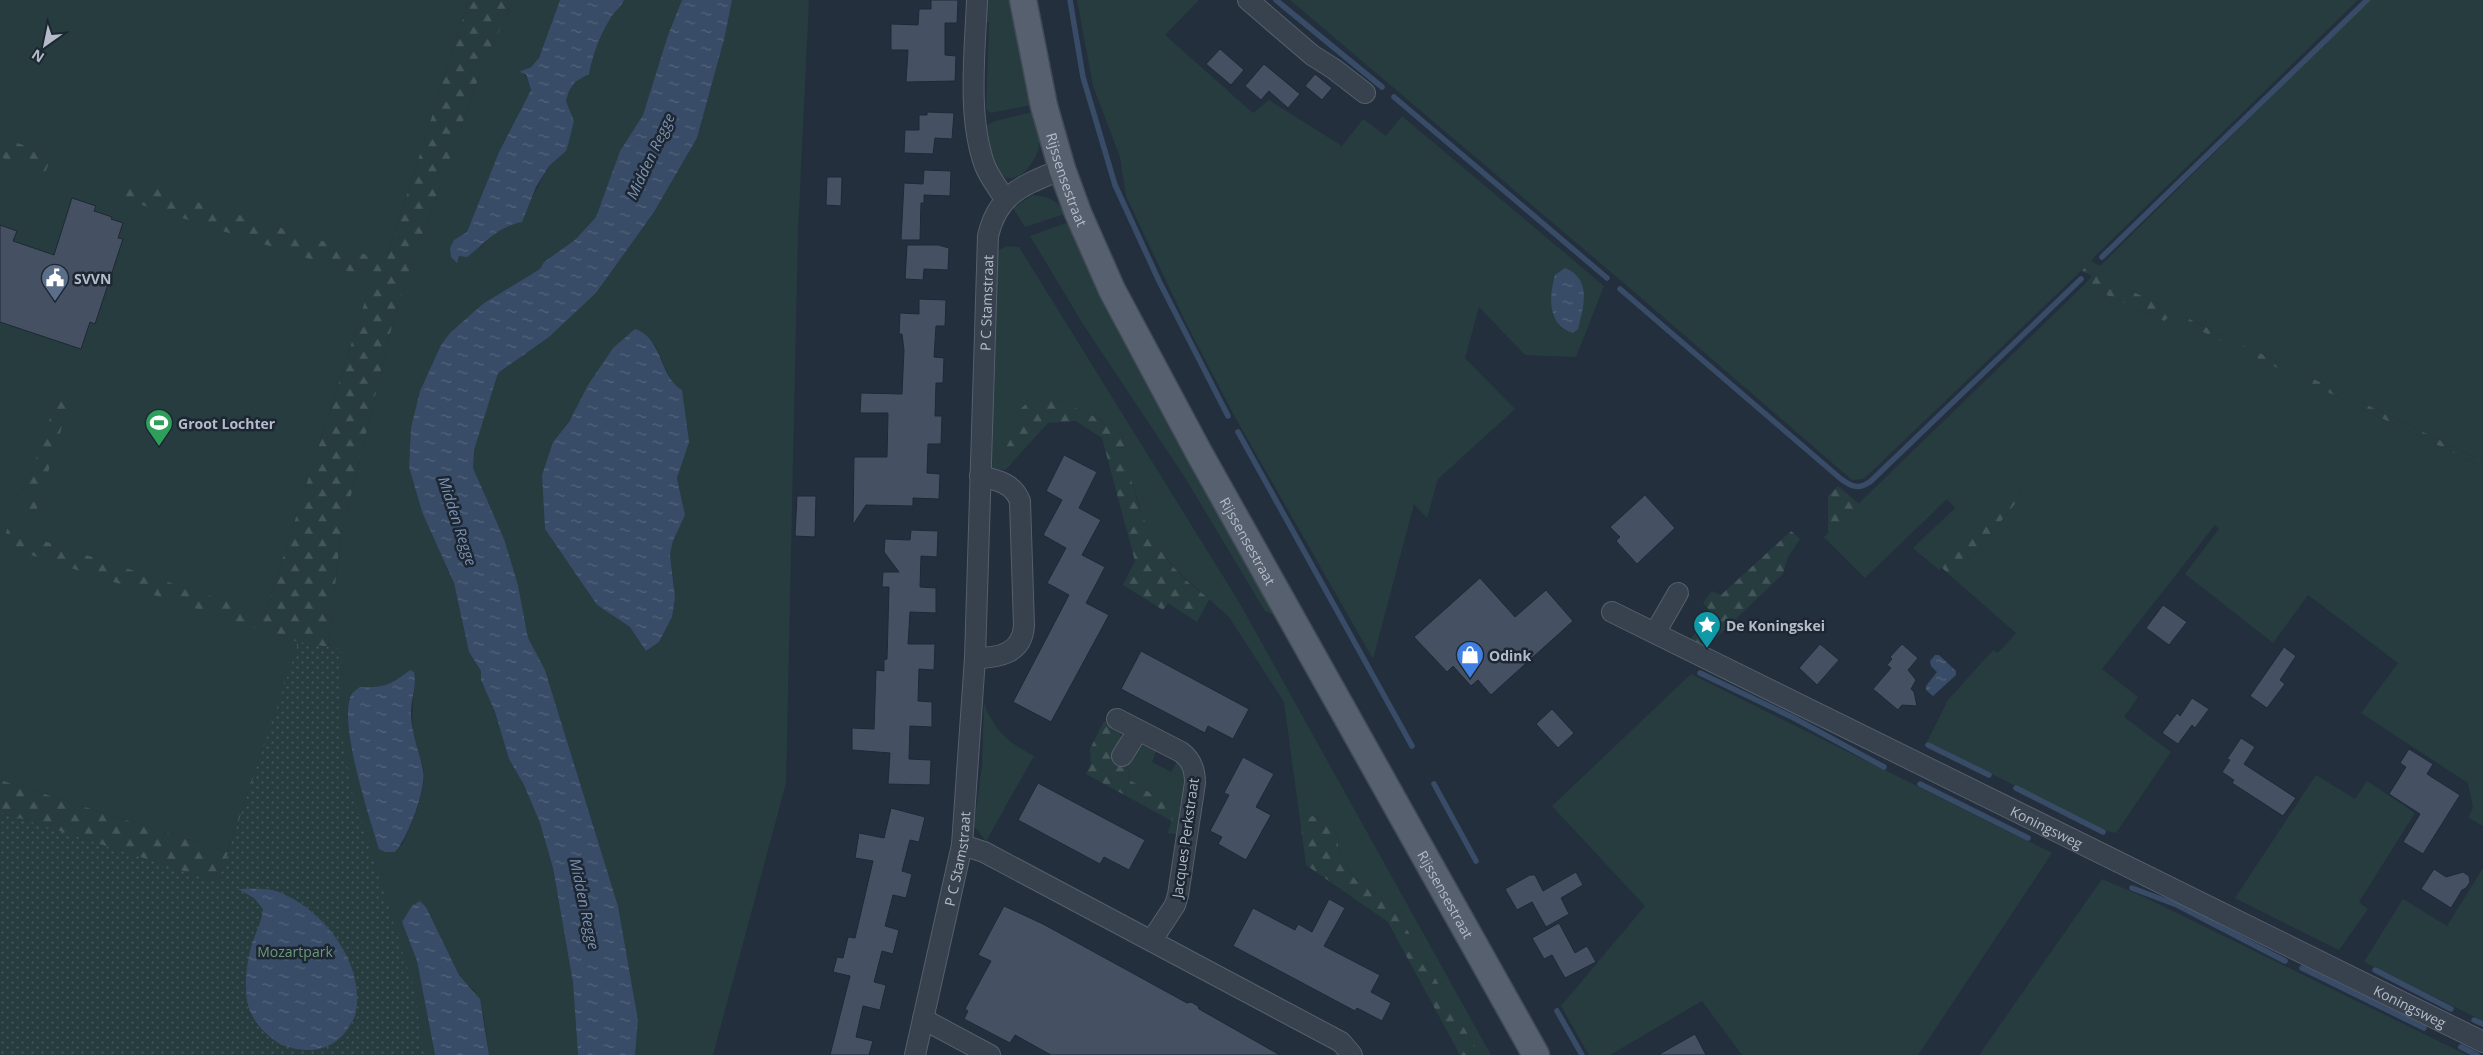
<svg xmlns="http://www.w3.org/2000/svg" width="2483" height="1055" font-family="'Open Sans',sans-serif">
  <style>
    .grass { fill: #263c3f; fill-rule: evenodd }
    .forest { fill: url(#forest-firs) }
    .park { fill: url(#park-dots) }
    .water { fill: url(#water-ripples) }
    .lines { fill: none; stroke-linecap: round; stroke-linejoin: round }
    .stream { stroke: #394c67; stroke-width: 5.5 }
    .building { fill: #455162; stroke: #1f2835 }
    .minor-casing { stroke: #565f6c; stroke-width: 22 }
    .major-casing { stroke: #414a57; stroke-width: 29 }
    .minor { stroke: #38414e; stroke-width: 20 }
    .major { stroke: #56606e; stroke-width: 26 }
    .labels { text-anchor: middle; dominant-baseline: central; stroke-width: 5; stroke-linejoin: round; paint-order: stroke }
    .street-label { font-size: 14px; fill: #b4bcc9; stroke: #1d2633 }
    .poi-label { font-size: 14px; font-weight: bold; fill: #b4bcc9; stroke: #1d2633; text-anchor: start }
    .park-label { font-size: 14px; fill: #6b9a76; stroke: #1d2633 }
    .water-label { font-size: 15px; font-style: italic; fill: #7c92b1; stroke: #1d2633 }
  </style>
  <defs>
    <pattern id="forest-firs" width="22" height="20" patternUnits="userSpaceOnUse" patternTransform="scale(1.25)"><rect width="22" height="20" fill="#263c3f"/><path d="M5 1l3.5 6h-7zM16 11l3.5 6h-7z" fill="#435659"/></pattern>
    <pattern id="park-dots" width="8" height="8" patternUnits="userSpaceOnUse" patternTransform="scale(1.25)"><rect width="8" height="8" fill="#263c3f"/><path d="M2 2h.1M6 6h.1" fill="none" stroke="#435659" stroke-width="1.8" stroke-linecap="round"/></pattern>
    <pattern id="water-ripples" width="26" height="14" patternUnits="userSpaceOnUse" patternTransform="scale(1.25)"><rect width="26" height="14" fill="#394c67"/><path d="M2 4q2-2 4 0t4 0M15 11q2-2 4 0t4 0" fill="none" stroke="#53647b"/></pattern>
  </defs>
  <rect width="100%" height="100%" fill="#242f3e"/>
  <g class="grass">
    <polygon points="0,0 474,0 467,6 386,261 372,279 265,614 299,642 227,852 0,780"/>
    <path d="M514 0H560L539 58 531 67 520 72 525 74 531 90 499 152 467 232 454 240 450 248 457 262 459 256 481 247 497 230 519 222 549 166 566 151 574 121 566 101 569 91 575 82 589 74C593 53 599 37 610 19 614 11 621 8 624 0H682L668 35 643 115 620 151 596 217 576 239 544 262 540 269 484 303 441 345 420 391 411 427 409 467 422 512 454 583 469 652 481 671V680L495 712 509 759 524 785 540 823 553 868 573 983 578 1055H489C486 1036 485 1008 475 992 471 986 463 982 459 975L426 907 420 901 402 922 417 961 435 1055H0L238 889 326 667 340 541 392 326 405 284 485 60ZM410 670 415 676V681C413 703 410 723 415 746 417 754 423 763 424 771 426 791 411 827 402 845L379 849C370 820 336 717 352 693L380 688 392 683Z"/>
    <path d="M732 0H809L798 231 786 783 713 1055H635L638 1020 618 906 545 670 528 639 518 585 473 468V450L498 373 549 337 596 293 654 212 697 138 725 36ZM649 339 655 345 673 385 685 453 677 478 685 515 673 541 670 554 674 585 672 617 659 642 646 651 630 627 597 605 545 529 542 475 553 442 569 422 588 385 613 348Z"/>
    <polygon points="983,0 1012,0 1031,105 991,113 986,109 989,23 982,19"/>
    <polygon points="1077,0 1199,0 1165,35 1253,113 1269,100 1342,146 1363,119 1386,136 1402,116 1604,286 1576,357 1525,355 1479,307 1465,358 1515,409 1438,479 1427,518 1414,504 1373,659 1235,417 1187,325 1126,196 1120,157 1093,86"/>
    <polygon points="1290,0 2358,0 2094,257 2091,261 2100,266 2369,0 2483,0 2483,461 2084,268 1870,473 1863,479 1852,480 1632,290"/>
    <path d="M1033 112C1037 124 1041 134 1039 146 1037 161 1016 190 1000 173 989 162 989 139 987 125L995 121Z"/>
    <path d="M1033 195C1048 196 1058 200 1065 214L1025 227 1013 208Z"/>
    <polygon points="1069,222 1112,320 1279,617 1265,611 1184,476 1083,324 1030,236"/>
    <polygon points="1006,246 1019,247 1239,602 1491,1055 1480,1055 1394,907 1354,878 1340,854 1333,820 1312,816 1300,820 1284,702 1229,617 1177,571 1161,552 1146,526 1128,471 1121,429 1054,398 1018,411 1016,431 995,468 992,468 993,409 991,262 998,251"/>
    <polygon points="2084,285 2164,321 2169,315 2483,467 2483,826 2468,817 2473,808 2468,783 2361,713 2398,663 2308,595 2273,643 2185,574 2219,529 2215,525 2102,669 2138,697 2124,717 2171,752 2116,833 2107,831 1927,742 1948,700 1993,650 1998,653 2016,633 1954,579 2019,499 2020,482 1939,570 1913,548 1955,508 1947,499 1865,578 1824,537"/>
    <polygon points="1691,674 2052,853 1918,1055 1742,1055 1702,1001 1610,1055 1589,1055 1561,1006 1645,906 1552,806"/>
    <path d="M984 704C997 733 1006 741 1034 756L986 841 974 826 982 766Z"/>
    <polygon points="1143,745 1157,749 1152,762 1171,772 1178,760 1187,773 1179,835 1168,833 1174,813 1172,807 1130,780 1127,763"/>
    <polygon points="2316,775 2355,799 2367,781 2415,813 2359,902 2368,909 2339,950 2235,898"/>
    <polygon points="2483,868 2483,1021 2364,962 2403,899 2447,926"/>
    <polygon points="2102,879 2144,897 2467,1055 1979,1055"/>
  </g>
  <g class="forest">
    <polygon points="474,0 514,0 485,60 405,284 392,326 340,541 326,667 238,889 0,812 0,780 227,852 298,642 3,546 7,529 265,614 372,279 123,199 131,181 386,261 467,6"/>
    <polygon points="0,137 52,155 45,173 0,157"/>
    <polygon points="2084,268 2483,461 2483,467 2170,316 2164,321 2084,285 2092,276 2082,271"/>
    <polygon points="62,383 67,410 35,515 19,509"/>
    <path d="M1054 398 1121 429C1130 480 1140 532 1177 571 1186 581 1198 590 1209 599L1197 622 1168 603 1163 610 1123 585 1135 561 1102 438 1076 421 1048 423 1005 470 995 468 1015 431 1018 411 1026 404Z"/>
    <polygon points="2020,481 2019,499 1954,579 1941,567"/>
    <polygon points="1838,486 1859,504 1828,534 1828,496"/>
    <polygon points="1791,531 1800,539 1788,557 1783,574 1702,651 1687,645 1710,611 1703,603 1712,591 1721,595"/>
    <polygon points="1104,721 1116,727 1120,733 1130,780 1172,807 1174,813 1172,821 1086,774 1091,763 1090,749"/>
    <polygon points="1312,816 1333,820 1340,854 1354,878 1394,907 1480,1055 1460,1055 1388,922 1306,865 1300,820"/>
  </g>
  <polygon class="park" points="299,642 342,649 339,719 352,792 414,988 424,1055 0,1055 0,812 218,882"/>
  <g class="water">
    <path d="M560 0H624C621 8 614 11 610 19 599 37 593 54 589 74L575 82 569 91 566 101 574 121 568 145 566 151 549 166 536 187 522 222C496 227 487 242 467 257L459 256 457 263 451 257 450 248 454 240 467 232 499 152 531 90 526 74 519 72 531 67 539 58Z"/>
    <polygon points="682,0 732,0 725,36 697,138 654,212 596,293 549,337 498,373 474,450 473,468 504,539 518,585 528,638 545,670 618,906 638,1020 635,1055 578,1055 573,983 553,868 540,823 524,785 509,759 495,712 481,680 481,671 469,652 454,583 422,512 409,467 411,427 420,391 441,345 450,333 484,303 540,269 544,262 576,239 596,217 620,151 643,115 668,35"/>
    <path d="M1565 268C1592 279 1584 306 1578 329L1573 333C1547 325 1549 296 1555 275Z"/>
    <path d="M635 329C663 338 659 377 682 390L689 442 677 478 685 515 673 541 670 554 675 598 672 617 659 642 646 651 630 627 597 605 545 529 542 475 553 442 569 422 588 385 613 348Z"/>
    <polygon points="1935,655 1939,655 1956,671 1956,675 1933,696 1926,690 1926,686 1937,672 1931,666 1930,661"/>
    <path d="M410 670 414 672C417 686 411 699 411 713 411 733 419 751 423 770 427 788 408 838 395 852H385L379 849C369 817 340 728 350 698 351 693 356 690 360 687 385 688 390 685 410 670Z"/>
    <path d="M238 889C250 889 265 888 276 891 321 907 365 961 356 1011 356 1016 352 1021 350 1025 335 1052 307 1055 280 1044 264 1034 251 1020 247 1001 244 981 247 959 253 941 257 929 262 921 263 909L254 898Z"/>
    <polygon points="420,901 426,907 459,975 480,999 489,1055 435,1055 417,961 402,922 412,906"/>
  </g>
  <g class="lines">
    <g class="stream">
      <polyline points="1070,0 1083,77 1115,185 1159,281 1228,416"/>
      <polyline points="1276,0 1382,87"/>
      <polyline points="1394,97 1607,278"/>
      <polyline points="2102,257 2367,0"/>
      <path d="M1620 289 1841 479C1852 487 1859 490 1871 481L2081 279"/>
      <polyline points="1238,432 1412,746"/>
      <polyline points="1700,673 1794,718 1884,767"/>
      <polyline points="1928,745 1989,775"/>
      <polyline points="1434,784 1476,861"/>
      <polyline points="1920,784 2028,838"/>
      <polyline points="2016,788 2103,832"/>
      <polyline points="2132,888 2177,905 2285,961"/>
      <polyline points="2302,968 2424,1028"/>
      <polyline points="2375,970 2451,1009"/>
      <polyline points="1557,1011 1582,1055"/>
      <polyline points="2474,1020 2483,1024"/>
      <polyline points="2461,1047 2477,1055"/>
    </g>
  </g>
  <g class="building">
    <polygon points="931,0 958,0 957,23 945,23 945,55 956,56 955,81 906,82 908,50 891,50 891,24 918,25 919,9 931,9"/>
    <polygon points="1220,49 1244,70 1231,85 1206,64"/>
    <polygon points="1264,64 1300,94 1288,108 1269,91 1261,100 1245,86"/>
    <polygon points="1315,74 1332,88 1322,100 1305,86"/>
    <polygon points="927,112 954,113 952,139 935,138 933,154 904,153 905,130 919,130 919,115 927,115"/>
    <polygon points="924,170 951,171 950,196 924,195 924,203 921,203 920,240 901,240 904,183 923,184"/>
    <polygon points="827,177 842,177 841,206 826,205"/>
    <polygon points="72,198 96,206 94,211 112,217 111,219 123,223 118,238 123,239 95,324 90,322 81,349 0,322 0,225 17,231 13,241 54,255"/>
    <polygon points="907,245 938,245 949,248 948,270 924,269 923,280 905,279"/>
    <polygon points="919,299 946,300 945,326 936,326 934,357 944,358 943,383 936,383 935,416 942,416 941,444 928,444 927,473 940,474 939,499 913,498 913,506 866,505 853,525 854,457 887,457 888,413 860,413 861,393 902,394 904,350 902,334 899,334 900,313 919,314"/>
    <polygon points="1064,455 1097,472 1079,508 1101,520 1082,555 1105,567 1086,603 1109,615 1051,722 1013,702 1069,595 1047,583 1066,548 1043,535 1062,500 1046,491"/>
    <polygon points="1645,495 1675,528 1637,564 1616,541 1620,537 1610,527"/>
    <polygon points="797,496 816,496 815,537 795,536"/>
    <polygon points="911,530 938,531 937,557 921,556 920,587 936,588 936,613 910,612 908,644 935,644 934,670 919,669 918,701 932,702 932,727 910,726 909,759 931,760 930,785 888,784 890,753 852,750 852,728 874,729 876,670 884,671 884,660 887,659 889,587 882,587 883,572 899,572 884,552 885,539 910,540"/>
    <polygon points="1480,578 1515,617 1546,590 1573,621 1491,695 1478,680 1471,686 1453,666 1447,672 1414,637"/>
    <polygon points="2163,605 2187,622 2169,645 2146,628"/>
    <polygon points="1820,644 1839,660 1817,685 1799,668"/>
    <polygon points="1902,644 1918,658 1908,670 1916,680 1911,689 1914,692 1917,706 1902,705 1898,710 1873,689 1891,668 1887,665 1892,659 1890,657"/>
    <polygon points="2284,647 2296,656 2280,680 2285,684 2267,708 2250,696"/>
    <polygon points="1141,651 1249,709 1233,739 1208,726 1205,733 1121,689"/>
    <polygon points="2192,698 2209,709 2195,728 2192,725 2178,744 2162,733 2177,713 2180,716"/>
    <polygon points="1552,709 1574,733 1558,748 1536,724"/>
    <polygon points="2241,738 2255,747 2244,764 2296,798 2283,816 2232,783 2234,780 2222,772 2230,760 2227,759"/>
    <polygon points="2409,749 2433,764 2427,774 2460,795 2423,854 2403,842 2420,814 2389,794 2406,767 2400,763"/>
    <polygon points="1243,757 1274,774 1256,807 1271,815 1246,860 1218,844 1222,837 1210,831 1229,795 1224,793"/>
    <polygon points="1038,783 1145,840 1129,870 1104,857 1100,864 1018,820"/>
    <polygon points="891,808 925,817 919,842 910,840 902,871 912,874 906,898 893,895 885,926 899,930 893,954 882,951 874,982 886,985 880,1010 863,1006 856,1037 873,1041 869,1055 830,1055 850,976 833,972 837,957 843,958 848,937 855,938 873,861 855,858 859,833 884,838"/>
    <polygon points="2434,869 2446,877 2463,872 2469,876 2470,882 2466,888 2462,890 2451,908 2421,889"/>
    <polygon points="1576,872 1583,885 1561,898 1569,914 1546,927 1532,902 1517,910 1505,889 1530,875 1535,875 1543,891"/>
    <polygon points="1329,899 1345,908 1324,946 1380,975 1371,992 1391,1003 1382,1021 1357,1008 1355,1011 1233,946 1253,908 1295,930 1298,924 1312,932"/>
    <polygon points="1004,906 1043,924 1187,1003 1191,1002 1198,1006 1199,1009 1280,1055 1051,1055 1015,1035 1010,1043 964,1019 968,1011 965,1009 991,961 978,955"/>
    <polygon points="1559,923 1575,953 1587,946 1596,962 1565,978 1552,955 1544,959 1532,938"/>
    <polygon points="1695,1034 1706,1055 1658,1055"/>
  </g>
  <g class="lines">
    <defs>
      <g id="minor">
        <path d="M977 0C975 51 967 118 985 166 990 178 998 188 1005 199"/>
        <polyline points="1248,0 1312,55 1334,69 1365,93"/>
        <path id="s1" d="M1612 612 2483 1042"/>
        <polyline points="1655,633 1678,593"/>
        <path d="M975 658C998 658 1022 654 1024 626L1020 501C1013 483 997 480 980 476"/>
        <path d="M1117 719 1181 752C1192 760 1195 770 1195 783L1178 895 1175 905 1152 940"/>
        <polyline points="1122,756 1138,731"/>
        <polyline points="962,845 984,852 1341,1042 1352,1055"/>
        <polyline points="923,1019 990,1055"/>
        <path id="s2" d="M915 1055 962 845 975 658 988 236C998 192 1025 185 1062 169"/>
      </g>
      <g id="major">
        <path id="s3" d="M1023 0 1044 106 1062 169 1078 213 1112 290 1198 451 1536 1055"/>
      </g>
    </defs>
    <use href="#minor" class="minor-casing"/>
    <use href="#major" class="major-casing"/>
    <use href="#minor" class="minor"/>
    <use href="#major" class="major"/>
  </g>
  <defs>
    <symbol id="civic-pin" viewBox="-11 -11 22 30"><path d="M0 17L-7.5 6A9.5 9.5 0 1 1 7.5 6Z" fill="#5c6f8a" stroke="#1d2633"/><path d="M-.6-6.5H3V-4.5H.6V-3L4-1V1h2V6H-6V1h2V-1L-.6-3ZM-1.2 2.5V6h2.4V2.5Z" fill="#fff"/></symbol>
    <symbol id="stadium-pin" viewBox="-11 -11 22 30"><path d="M0 17L-7.5 6A9.5 9.5 0 1 1 7.5 6Z" fill="#2e9e5b" stroke="#1d2633"/><path d="M0-5a6.5 5 0 1 0 0 10a6.5 5 0 1 0 0-10ZM-3.5-1.8h7v3.6h-7Z" fill="#fff"/></symbol>
    <symbol id="sight-pin" viewBox="-11 -11 22 30"><path d="M0 17L-7.5 6A9.5 9.5 0 1 1 7.5 6Z" fill="#0f9aa8" stroke="#1d2633"/><path d="M0-6L1.8-2.2L6-1.7L2.9 1.2L3.7 5.4L0 3.3L-3.7 5.4L-2.9 1.2L-6-1.7L-1.8-2.2Z" fill="#fff"/></symbol>
    <symbol id="shop-pin" viewBox="-11 -11 22 30"><path d="M0 17L-7.5 6A9.5 9.5 0 1 1 7.5 6Z" fill="#3f7fe0" stroke="#1d2633"/><path d="M-5-2.5h2.3a2.7 3.5 0 0 1 5.4 0H5L5.5 6h-11ZM-1.5-2.5h3a1.5 2.3 0 0 0-3 0Z" fill="#fff"/></symbol>
  </defs>
  <g fill-rule="evenodd">
    <use href="#civic-pin" x="39" y="262" width="32" height="43"/>
    <use href="#stadium-pin" x="143" y="407" width="32" height="43"/>
    <use href="#sight-pin" x="1691" y="609" width="32" height="43"/>
    <use href="#shop-pin" x="1454" y="639" width="32" height="43"/>
  </g>
  <g class="labels">
    <g class="street-label">
      <text stroke="none"><textPath href="#s3" startOffset="185">Rijssensestraat</textPath></text>
      <text stroke="none"><textPath href="#s2" startOffset="758">P C Stamstraat</textPath></text>
      <text stroke="none"><textPath href="#s3" startOffset="590">Rijssensestraat</textPath></text>
      <text stroke="none"><textPath href="#s1" startOffset="485">Koningsweg</textPath></text>
      <text transform="translate(1185 838) rotate(-82)">Jacques Perkstraat</text>
      <text stroke="none"><textPath href="#s2" startOffset="201">P C Stamstraat</textPath></text>
      <text stroke="none"><textPath href="#s3" startOffset="995">Rijssensestraat</textPath></text>
      <text stroke="none"><textPath href="#s1" startOffset="890">Koningsweg</textPath></text>
    </g>
    <g class="poi-label">
      <text x="74" y="278">SVVN</text>
      <text x="178" y="423">Groot Lochter</text>
      <text x="1726" y="625">De Koningskei</text>
      <text x="1489" y="655">Odink</text>
    </g>
    <g class="park-label">
      <text x="295" y="951">Mozartpark</text>
    </g>
    <g class="water-label">
      <text transform="translate(650 156) rotate(-65)">Midden Regge</text>
      <text transform="translate(458 521) rotate(72)">Midden Regge</text>
      <text transform="translate(585 904) rotate(78)">Midden Regge</text>
    </g>
  </g>
  <g transform="translate(45 45) rotate(213)" stroke="#1d2633" stroke-width="4" paint-order="stroke">
  <path d="M0-4L9 19L0 12L-9 19Z" fill="#b4bcc9"/>
  <text y="-8" font-size="14" font-weight="bold" text-anchor="middle" fill="#b4bcc9">N</text>
  </g>
</svg>
